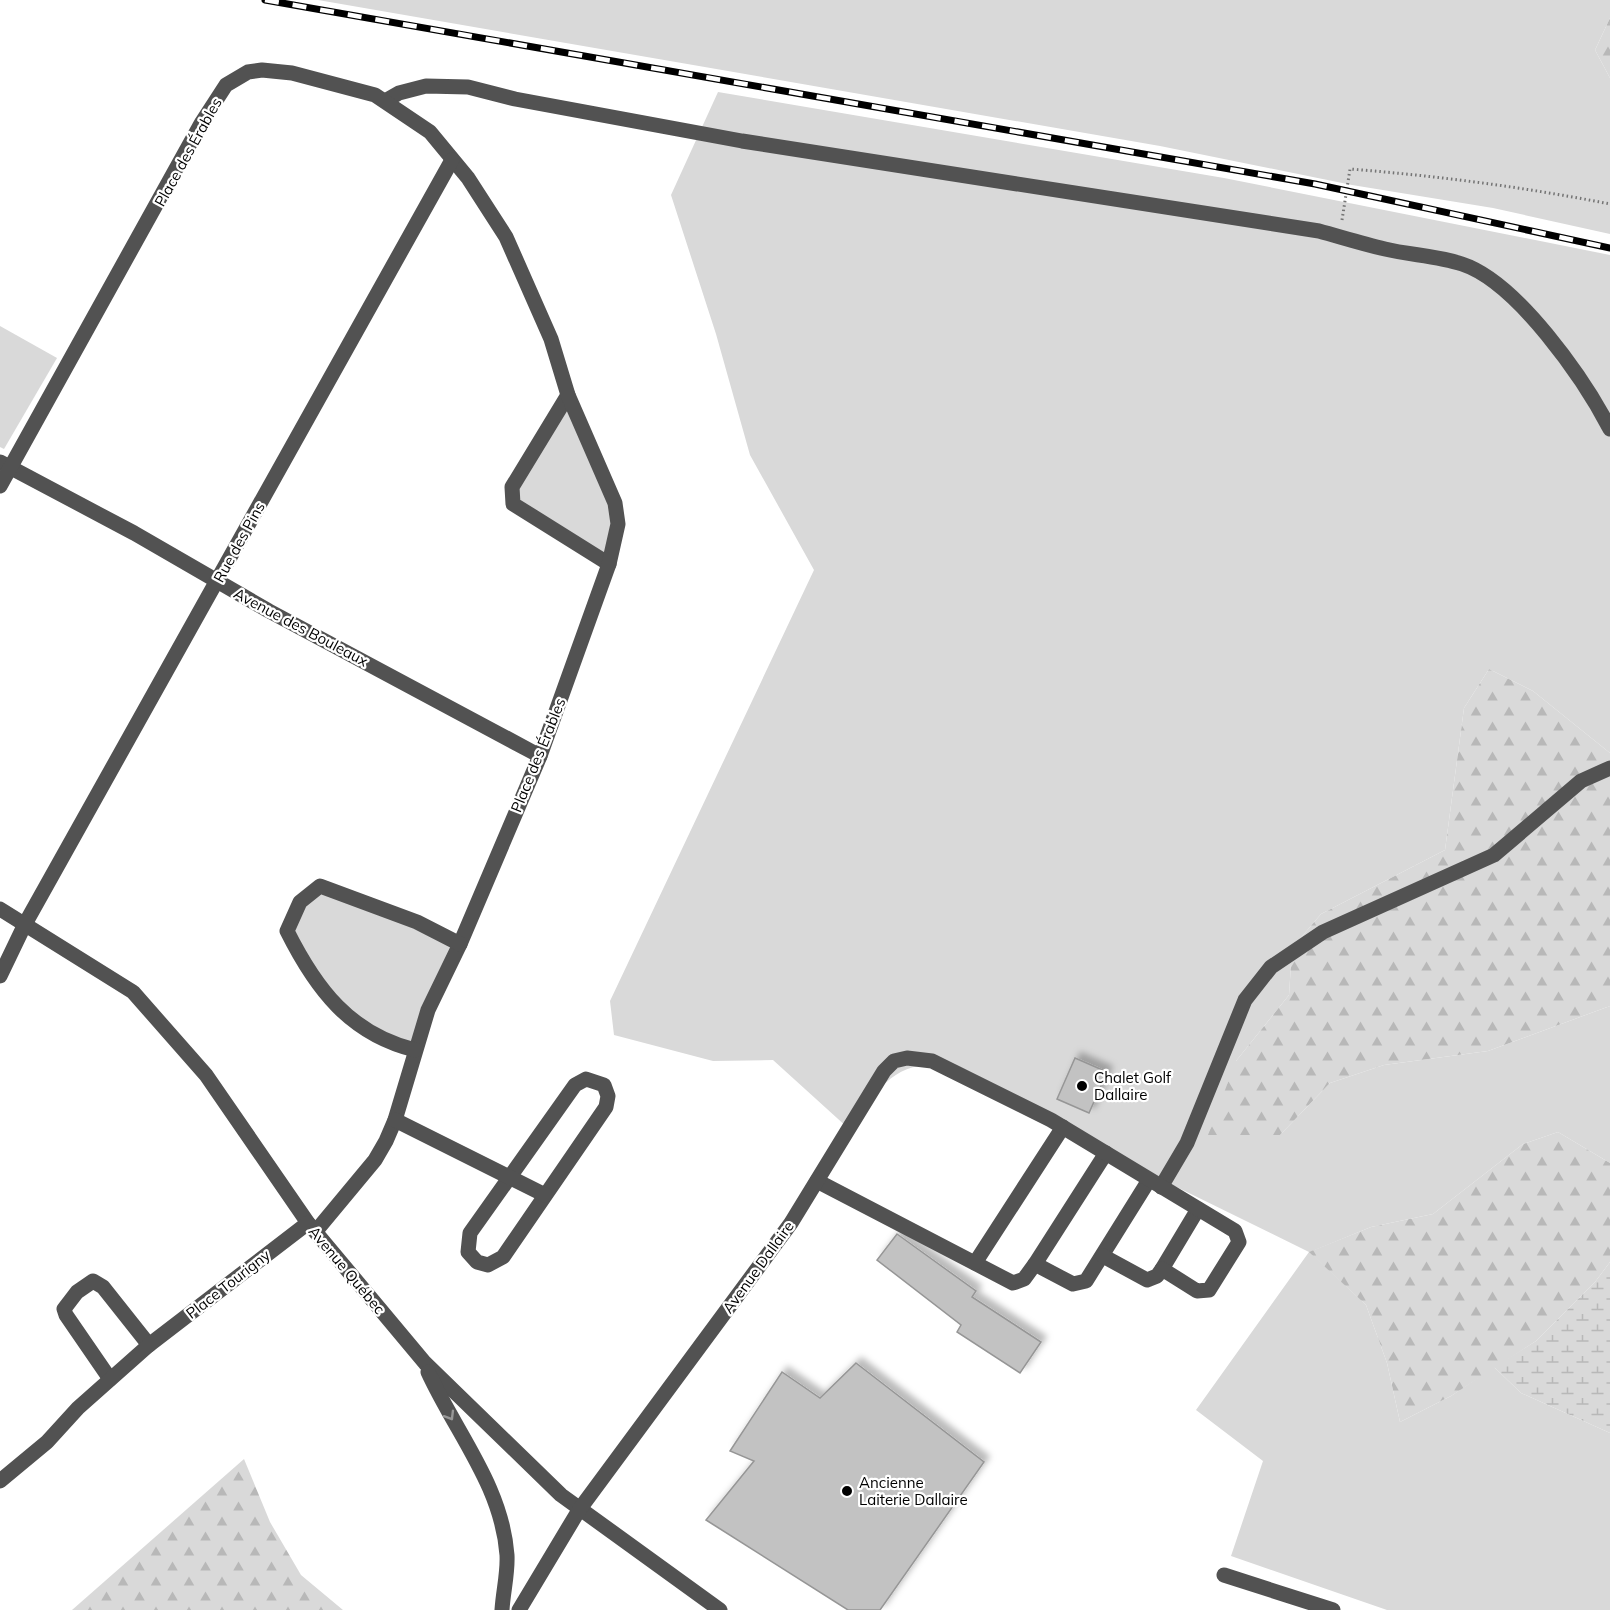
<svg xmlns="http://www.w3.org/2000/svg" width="1610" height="1610" font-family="Mulish,sans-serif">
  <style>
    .green { fill: #d9d9d9 }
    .forest { fill: url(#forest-firs) }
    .wetland { fill: url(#wetland-marsh) }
    .building { fill: #c2c2c2; stroke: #969696; stroke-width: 1.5; filter: url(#shadow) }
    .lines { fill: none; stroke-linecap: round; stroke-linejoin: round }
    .path { stroke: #747474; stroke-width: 3; stroke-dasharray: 1.5 3; stroke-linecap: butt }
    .minor { stroke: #525252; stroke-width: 15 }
    .rail-casing { stroke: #000; stroke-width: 7 }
    .rail { stroke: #fff; stroke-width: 4.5; stroke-dasharray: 14; stroke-linecap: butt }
    .oneway { stroke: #979797 }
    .poi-dot { fill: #000; stroke: #fff; stroke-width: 2 }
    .labels { text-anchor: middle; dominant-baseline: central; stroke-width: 4.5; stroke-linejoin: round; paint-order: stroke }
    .street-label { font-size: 15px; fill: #000; stroke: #fff }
    .poi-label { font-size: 15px; fill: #000; stroke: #fff; text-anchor: start }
  </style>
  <defs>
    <pattern id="forest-firs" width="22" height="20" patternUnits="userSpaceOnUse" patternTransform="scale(1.5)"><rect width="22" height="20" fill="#d9d9d9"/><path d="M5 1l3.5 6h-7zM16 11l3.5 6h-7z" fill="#b8b8b8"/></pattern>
    <pattern id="wetland-marsh" width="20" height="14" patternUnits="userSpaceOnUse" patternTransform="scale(1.5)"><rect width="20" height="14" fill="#d9d9d9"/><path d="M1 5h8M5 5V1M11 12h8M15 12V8" fill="none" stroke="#b8b8b8"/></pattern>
    <filter id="shadow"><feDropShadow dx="5.5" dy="-5.5" stdDeviation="3" flood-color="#0004"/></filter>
  </defs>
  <rect width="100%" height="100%" fill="#fff"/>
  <g class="green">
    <polygon points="318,0 1610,0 1610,18 1595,50 1610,78 1610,234 1493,208 1352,185 1160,146"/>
    <path d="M718 92 1224 178 1610 255V753L1533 691 1489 669 1464 708 1445 850 1321 914 1292 948 1289 995 1236 1061 1280 1135 1330 1083 1384 1065 1488 1051 1610 1006V1163L1558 1132 1523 1144 1433 1214 1371 1227 1310 1252 1366 1305 1387 1363 1400 1422 1451 1396 1494 1367 1521 1393 1610 1433V1610H1387L1231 1556 1263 1461 1196 1410 1309 1252 930 1066C891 1063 870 1101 848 1128L773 1060 713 1061 614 1035 610 1001 814 570 750 455 716 334 671 195Z"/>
    <polygon points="0,326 57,358 4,449 0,447"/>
    <polygon points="568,395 615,503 609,564 528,515 512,487"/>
    <polygon points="320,886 460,944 415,1050 348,1018 287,931"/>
  </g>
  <g class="forest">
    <polygon points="1610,18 1610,78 1595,50"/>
    <polygon points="1489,669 1533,691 1610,753 1610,1006 1488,1051 1384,1065 1330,1083 1280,1135 1208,1135 1236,1061 1289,995 1292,948 1321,914 1445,850 1464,708"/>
    <polygon points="1558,1132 1610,1163 1610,1262 1595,1282 1536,1341 1451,1396 1400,1422 1387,1363 1366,1305 1309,1252 1371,1227 1433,1214 1523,1144"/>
    <polygon points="244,1459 270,1522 301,1575 343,1610 72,1610"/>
  </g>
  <polygon class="wetland" points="1610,1262 1610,1433 1521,1393 1494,1367 1536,1341 1595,1282"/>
  <g class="building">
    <polygon points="1075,1058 1107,1072 1089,1113 1057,1099"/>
    <polygon points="897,1234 976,1291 972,1297 1041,1342 1020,1373 957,1332 961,1325 877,1260"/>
    <polygon points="856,1363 984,1462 880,1610 848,1610 706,1520 754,1461 730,1451 782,1372 820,1398"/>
  </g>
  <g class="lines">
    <path class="path" d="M1342 220 1350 169C1438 176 1524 187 1610 204"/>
    <g class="minor">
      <path d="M385 101 399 93 426 86 468 87 515 99 742 141 1319 231C1341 237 1363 244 1385 249 1410 255 1438 256 1462 264 1517 282 1584 379 1610 429"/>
      <polyline points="568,395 512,487 513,504 609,564"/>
      <polyline points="0,462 134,533 269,611 540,756"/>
      <polyline points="0,486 202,122 226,85 248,72 262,70 292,73 375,95 430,132 468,178 506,237 551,339 568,395 615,503 618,524 609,564 540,756 460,944 428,1010 395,1120 386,1141 375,1160 316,1231"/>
      <polyline points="0,909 133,992 206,1075 308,1223 425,1363 561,1495 720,1610"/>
      <polyline points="0,976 25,924 452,160"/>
      <path d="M415 1050C350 1034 316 989 287 931L300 902 320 886 417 922 460 944"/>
      <polygon points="586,1079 604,1085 608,1096 606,1107 503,1257 488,1265 477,1262 468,1252 470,1233 575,1085"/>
      <polyline points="395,1120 545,1195"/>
      <polyline points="817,1181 1013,1283 1024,1279 1035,1264 1073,1284 1086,1281 1149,1180"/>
      <polyline points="1161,1187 1187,1143 1245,1000 1271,967 1323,932 1494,855 1581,781 1610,768"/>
      <polyline points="975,1263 1063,1127"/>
      <polyline points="1035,1264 1106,1153"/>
      <polyline points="1162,1269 1198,1209"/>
      <path d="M428 1372C456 1433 502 1486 507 1555 508 1573 503 1592 502 1610"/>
      <polyline points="110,1379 66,1315 64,1309 77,1292 93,1281 103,1287 149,1345"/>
      <polyline points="0,1481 47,1442 78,1408 149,1345 308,1223"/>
      <polyline points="1224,1575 1333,1610"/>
      <polyline points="519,1610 579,1510 791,1223 884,1071 894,1061 907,1058 932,1061 1051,1120 1235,1231 1239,1242 1209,1290 1197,1291 1162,1269 1157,1276 1147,1280 1103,1256"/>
    </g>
    <defs>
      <polyline id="rail" points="265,0 1315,184 1610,248"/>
    </defs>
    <use href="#rail" class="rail-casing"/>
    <use href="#rail" class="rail"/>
  </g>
  <defs><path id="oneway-chevron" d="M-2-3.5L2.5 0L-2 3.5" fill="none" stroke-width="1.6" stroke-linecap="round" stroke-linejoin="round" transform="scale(1.5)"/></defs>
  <use class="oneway" href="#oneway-chevron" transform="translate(450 1416) rotate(59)"/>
  <g class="poi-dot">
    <circle cx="1082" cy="1086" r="6"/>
    <circle cx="847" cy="1491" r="6"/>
  </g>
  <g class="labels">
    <g class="street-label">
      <text transform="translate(188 152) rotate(-61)">Place des Érables</text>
      <text transform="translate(239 542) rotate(-61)">Rue des Pins</text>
      <text transform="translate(301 627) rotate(28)">Avenue des Bouleaux</text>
      <text transform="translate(538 755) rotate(-68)">Place des Érables</text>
      <text transform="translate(758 1267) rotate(-54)">Avenue Dallaire</text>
      <text transform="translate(347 1270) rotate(50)">Avenue Québec</text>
      <text transform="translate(228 1284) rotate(-38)">Place Tourigny</text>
    </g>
    <g class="poi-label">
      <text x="1094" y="1077">Chalet Golf<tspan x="1094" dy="17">Dallaire</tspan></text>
      <text x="859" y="1482">Ancienne<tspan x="859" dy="17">Laiterie Dallaire</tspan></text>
    </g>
  </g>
</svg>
